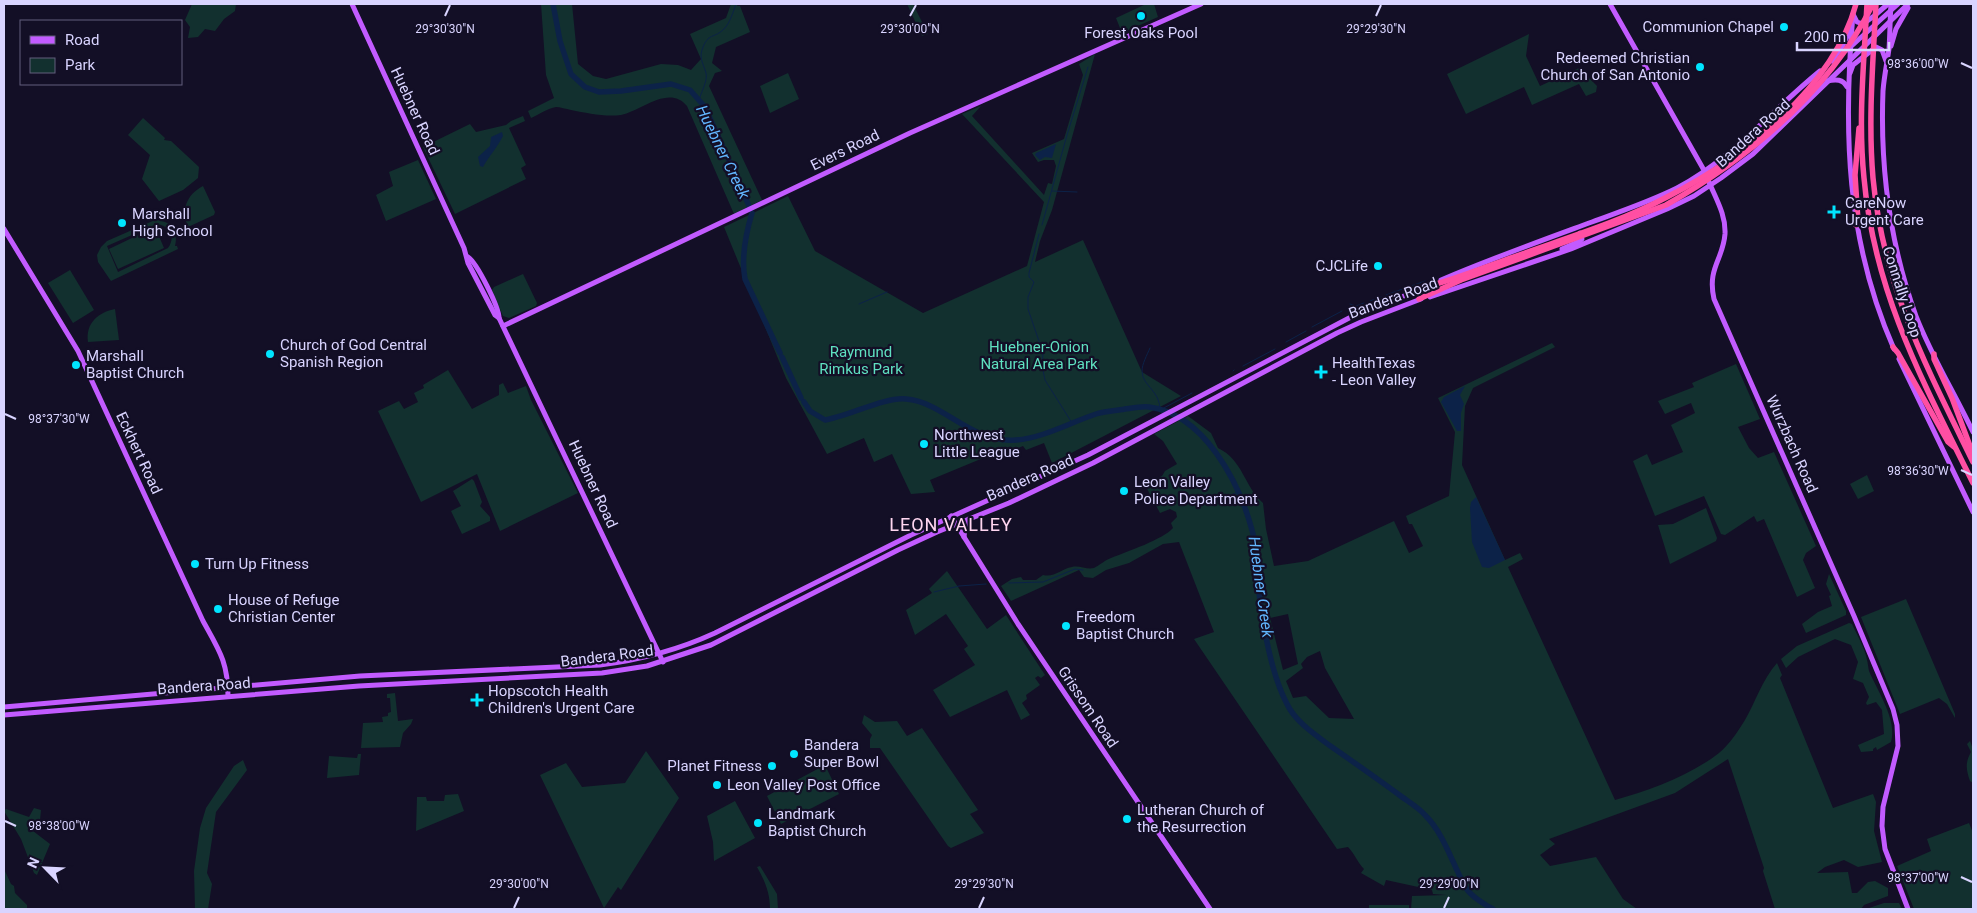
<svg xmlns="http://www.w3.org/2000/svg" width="1977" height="913" font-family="Roboto,sans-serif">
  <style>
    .green { fill: #12302f; fill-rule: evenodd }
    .water { fill: #0c2248 }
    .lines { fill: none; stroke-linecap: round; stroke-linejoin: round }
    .stream { stroke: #0c2248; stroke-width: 1 }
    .river { stroke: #0c2248; stroke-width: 5.5 }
    .major { stroke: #c25bff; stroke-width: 5 }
    .highway { stroke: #ff4fa3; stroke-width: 5.5 }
    .ticks { fill: none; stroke: #d9d4ff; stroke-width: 2 }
    .poi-dot { fill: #00e5ff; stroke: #130f26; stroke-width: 2 }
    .labels { text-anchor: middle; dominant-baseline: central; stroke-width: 4.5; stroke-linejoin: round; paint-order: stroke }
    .poi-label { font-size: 15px; fill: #d9d4ff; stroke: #130f26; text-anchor: start }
    .street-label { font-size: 15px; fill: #d9d4ff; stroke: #130f26 }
    .park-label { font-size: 15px; fill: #5fe0c0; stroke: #130f26 }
    .water-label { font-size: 16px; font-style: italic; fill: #62b6ff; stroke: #130f26 }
    .quarter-label { font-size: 18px; letter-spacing: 1px; fill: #ffd6f0; stroke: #130f26 }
    .ticks-label { font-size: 12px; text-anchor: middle; fill: #d9d4ff; stroke: #130f26; stroke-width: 4.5; stroke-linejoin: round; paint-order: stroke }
  </style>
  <rect width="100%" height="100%" fill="#130f26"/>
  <g class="green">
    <polygon points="192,4 236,4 235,11 224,19 215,31 205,29 198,37 188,38 190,27 185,20"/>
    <path d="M541 4H572L578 64 593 76 606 79 661 64 678 65 691 70 701 59 690 34 726 18 731 4H738L737 6H740L750 32 716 47 712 63 722 71 715 73 709 86 762 200 734 214 687 106C669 84 641 111 621 115 604 117 587 113 571 110 566 109 560 107 556 107 548 108 538 115 531 118L528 111 554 98 546 75Z"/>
    <polygon points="907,4 913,4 928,34 922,36"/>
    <polygon points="1146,4 1154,4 1158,17 1122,33 1116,18"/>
    <polygon points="1529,34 1526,56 1540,86 1579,68 1597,86 1596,92 1586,96 1579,84 1532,105 1524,87 1466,114 1447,74"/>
    <polygon points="1095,54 1052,210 1040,241 1035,262 1083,240 1142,372 1181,396 1052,463 1044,443 1026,450 1023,446 997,457 988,456 930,480 935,492 911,494 892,454 874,462 864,438 827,454 786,378 724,227 788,196 815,251 923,313 1027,266 1044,202 962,114 981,106 972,116 1044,195 1048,183 1052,184 1056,166 1054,160 1044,160 1038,162 1032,153 1064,139 1083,75 1079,64"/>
    <polygon points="788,73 799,99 770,113 760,86"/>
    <polygon points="523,116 525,121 509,128 526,165 521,168 526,179 455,214 423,147 470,124 476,132 506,125 511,121"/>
    <polygon points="143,118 165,138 164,140 171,141 199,167 198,178 183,190 159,201 142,179 150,155 128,135"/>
    <polygon points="418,160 436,199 386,221 376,195 393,186 389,172"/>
    <path d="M203 186 215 212 214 215 188 227C181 210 186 195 203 186Z"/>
    <path d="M155 220C170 220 179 231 175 246H177L178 249 111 281 98 262 97 255 101 247 107 241ZM157 224C170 226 176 237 168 248L118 272 107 246Z"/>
    <polygon points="155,227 164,248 118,269 109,249"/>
    <polygon points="70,270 94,310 73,323 48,283"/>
    <polygon points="523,274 537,303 536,306 509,318 503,316 492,290 494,287"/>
    <path d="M115 309 119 340 88 342C85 323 99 312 115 309Z"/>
    <path d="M1552 343 1555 347 1473 388 1465 406 1462 465 1505 560 1520 553 1523 559 1508 567 1615 800C1648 791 1691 775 1719 753 1730 744 1738 731 1745 720 1756 701 1762 680 1777 663L1782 675 1780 678 1833 808 1873 794 1876 802 1874 831 1882 862 1858 867 1844 860 1825 867 1817 873 1848 872 1852 893H1857L1868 882 1875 881 1888 888V896L1864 905 1861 909H1775L1763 871 1764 868 1728 759 1675 793 1549 839 1555 844 1540 855 1550 866 1596 857 1623 899 1637 909H1411L1412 896 1447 895 1433 894 1432 890 1386 880 1384 886 1361 873 1364 869C1357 862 1355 854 1348 847L1337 849 1194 639 1214 632 1179 542 1163 544 1129 563 1106 570 1093 578 1084 577 1079 570 1011 601 1001 586 1012 579 1021 577 1023 580H1036L1043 575C1054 578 1061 569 1072 567 1079 565 1087 570 1094 568 1100 565 1105 560 1111 558 1126 552 1164 539 1173 528L1171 523 1177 517 1176 512 1170 509 1160 513 1144 483 1162 476 1165 471 1177 464 1163 441 1154 434 1188 416 1211 433 1218 448C1243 460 1244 486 1263 503L1266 529 1274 566 1308 561 1394 521 1409 553 1423 546 1412 524H1409L1406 516 1449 496 1455 432 1438 398ZM1288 614 1298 664 1283 670 1270 618ZM1320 651 1325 668 1354 719 1329 718 1306 696 1293 698 1286 681 1303 668 1301 664 1307 657Z"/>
    <polygon points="1736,364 1760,419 1738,427 1749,448 1758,458 1774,452 1816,546 1806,553 1803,560 1815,588 1797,597 1764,519 1757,522 1754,516 1725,535 1721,534 1704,496 1655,516 1633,461 1647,454 1652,465 1683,452 1671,425 1695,413 1691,403 1665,414 1658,401 1694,387 1692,383"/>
    <polygon points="448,370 472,409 499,395 499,385 503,383 508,393 526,386 531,400 578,493 500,531 477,474 421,502 378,411 399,401 404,409 418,402 414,393 424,388 423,385"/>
    <polygon points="1867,475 1874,491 1858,499 1850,484"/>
    <polygon points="472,479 474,481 482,502 480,506 490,517 490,521 462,534 451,511 461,506 453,491"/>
    <polygon points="1706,508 1717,538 1716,541 1670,564 1658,525 1673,524"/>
    <polygon points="947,571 987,629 1006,615 1045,675 1041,678 1038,676 1035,678 1040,685 1026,695 1027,699 1022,703 1030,715 1021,720 1007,690 950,717 933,690 975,665 964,649 968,646 946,614 915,635 906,610 932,593 929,589"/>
    <polygon points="1829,574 1846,611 1846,615 1806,633 1802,624 1818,612 1832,606 1829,596 1831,595 1826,584"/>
    <polygon points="1906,599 1955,714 1955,718 1947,704 1939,698 1900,714 1861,617"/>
    <path d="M1849 623 1852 624C1857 635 1865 648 1867 660 1868 663 1868 667 1869 671 1877 690 1898 721 1891 742L1877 750 1876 747 1873 749V751L1861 752 1858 745 1884 734 1882 710 1876 702 1867 705 1866 703 1869 697 1863 683 1853 679 1858 662 1851 645 1835 639 1798 657 1786 668 1781 659 1797 646Z"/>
    <polygon points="395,693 398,721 413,719 411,724 403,733 400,747 361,748 363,723 383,722 382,717 388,716 388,713 391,712 390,698 387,698 387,694"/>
    <polygon points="864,715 875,722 897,721 907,736 922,728 978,810 970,814 984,833 951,848 948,846 880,748 870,748 870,739 872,735 862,723"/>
    <path d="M1970 741 1973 749V783L1970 781C1966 769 1965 763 1971 752L1967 744Z"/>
    <polygon points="646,751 679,798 621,890 618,887 604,908 540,775 566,763 582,787 625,783"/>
    <polygon points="358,754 361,754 359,775 327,778 329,756 357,758"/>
    <polygon points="243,760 247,770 216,812 207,873 212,884 208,909 195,909 194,871 200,828 206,808 234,766"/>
    <polygon points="825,765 839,794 781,824 767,796"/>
    <polygon points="458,794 464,811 416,831 417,797 426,797 427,801 444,801 445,795"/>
    <polygon points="735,801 755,838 714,861 713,842 707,816"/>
    <polygon points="34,808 41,810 40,820 33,831 50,844 37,875 34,873 21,839 4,811 6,809 29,817"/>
    <polygon points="1969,823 1973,833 1973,909 1914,909 1897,866 1931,851 1927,839"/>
    <path d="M760 866 777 894 778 909H770C770 893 765 881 757 867Z"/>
    <polygon points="4,869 11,884 14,886 15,893 27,905 27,909 4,909"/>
    <polygon points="1884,903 1899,903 1902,909 1866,909"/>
    <rect x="1369" y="905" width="40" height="4"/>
  </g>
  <g class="water">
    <path d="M502 132 503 136C497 148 489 156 483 167L480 166 478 157 490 146 491 137Z"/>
    <polygon points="1056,144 1052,158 1045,157 1040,160 1035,155 1036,153"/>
    <polygon points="1465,386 1460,395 1464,404 1461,413 1461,431 1457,431 1441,402 1444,397"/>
    <polygon points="1476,497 1505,560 1489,568 1482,567 1472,542 1470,508 1471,502"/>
  </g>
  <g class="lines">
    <g class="stream">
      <path d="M699 100C701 92 708 81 706 73 704 65 699 59 702 50 708 32 714 39 724 29 730 23 733 12 736 4"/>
      <polyline points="1052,191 1077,192"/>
      <polyline points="1042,225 1067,135 1088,67"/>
      <polyline points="1039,234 1029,273 1029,277 1034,282 1028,297 1028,309 1043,353 1042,365 1045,380 1072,423"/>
      <polyline points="1386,295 1425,281"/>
      <polyline points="1370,301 1381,297"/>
      <polyline points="859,304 887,292"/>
      <polyline points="1350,304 1356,306 1364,303"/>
      <polyline points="1312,327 1342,311"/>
      <polyline points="1286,342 1306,331"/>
      <path d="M1150 348C1147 355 1142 364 1142 371 1142 386 1160 390 1160 410L1192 393"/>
      <polyline points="1243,366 1275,349"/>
      <polyline points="1233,371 1234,370"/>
      <polyline points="1231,495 1238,492"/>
      <polyline points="1009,583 1043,582 1075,569 1083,570"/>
      <polyline points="934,592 959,586 986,584"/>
    </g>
    <g class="river">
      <polyline points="553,4 560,41 571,74 585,87 599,92 621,91 671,84 690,90 705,107 749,206"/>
      <path d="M752 213C746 233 741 258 745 279L780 353"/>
      <polyline points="782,357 801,398"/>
      <path d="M804 402 810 411 825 420C849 416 884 397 906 399 944 402 972 444 1016 440 1043 438 1069 423 1096 414 1105 411 1115 411 1125 409 1132 408 1142 406 1149 407 1204 414 1239 482 1252 530 1257 546 1256 566 1258 584 1262 619 1270 672 1287 704 1295 721 1314 734 1329 745 1352 761 1375 777 1398 794 1407 801 1418 807 1425 815 1445 835 1452 864 1466 888 1471 896 1485 905 1493 909"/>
    </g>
    <g class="major">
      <polyline points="352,4 464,248 468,263 495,315 499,318"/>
      <polyline points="1610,4 1705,172"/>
      <path d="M1891 4C1890 19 1890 34 1889 49 1887 63 1884 77 1883 91 1880 167 1890 244 1916 316 1931 355 1955 394 1973 432"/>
      <path d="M1853 14C1843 131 1846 240 1894 349"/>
      <polyline points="1854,16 1857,22 1863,24 1874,16 1888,4"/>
      <polyline points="1891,46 1896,29 1908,8"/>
      <polyline points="1847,50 1898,4"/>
      <polyline points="1832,61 1843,45 1850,30"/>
      <polyline points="1850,73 1853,65 1876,47 1882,50 1886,61"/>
      <path d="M1827 81C1836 79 1843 79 1847 87"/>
      <path d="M1709 182C1716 199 1726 215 1725 234 1723 260 1707 268 1714 299L1854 616 1893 709 1897 725 1898 746 1883 807 1882 826 1885 849 1908 909"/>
      <path d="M4 229 78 351 203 621C219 650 228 662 228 696"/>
      <polyline points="1562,249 1580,241 1582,239 1580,233"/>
      <path d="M468 257C477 263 499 307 499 318L663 662"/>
      <path d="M1441 280C1490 259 1540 241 1589 223 1619 212 1649 202 1677 188 1732 159 1773 109 1820 71"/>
      <polyline points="1430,297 1571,249 1667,209 1694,196 1721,178 1753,154 1908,4"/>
      <polyline points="503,326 910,133 1201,4"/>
      <polyline points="1899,359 1973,512"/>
      <polyline points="951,516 1018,624 1210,909"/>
      <polyline points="964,537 965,527 969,519"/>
      <path d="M4 707 360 676 600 665C640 660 678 650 715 633L911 535 1088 455 1351 317 1429 286"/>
      <polyline points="4,715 359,686 602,673 647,666 711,645 898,550 937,532 1009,503 1093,463 1337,333 1361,322 1421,299"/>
    </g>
    <g class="highway">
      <path d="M1867 4C1864 62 1858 120 1864 178 1874 292 1923 382 1973 483"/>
      <path d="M1876 4C1873 62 1868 120 1873 178 1883 286 1926 366 1973 462"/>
      <polyline points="1856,225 1858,221 1855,175 1859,128"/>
      <path d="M1425 287C1458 279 1490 265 1522 254 1570 237 1622 221 1667 197 1742 159 1833 88 1856 4"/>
      <path d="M1419 299 1461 280 1666 205C1750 157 1829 92 1873 4"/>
      <polyline points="1893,347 1898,353 1948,442 1954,447"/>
      <polyline points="1934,354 1934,359 1952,398 1973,454"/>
    </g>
  </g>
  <path class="ticks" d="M445 16 450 5M910 16 916 5M1376 16 1381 5M1961 63 1972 68M5 414 16 419M1961 470 1972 475M5 821 16 826M1961 877 1972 882M514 908 519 897M979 908 984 897M1444 908 1449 897"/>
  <g class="poi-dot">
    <circle cx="1141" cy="16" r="5"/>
    <circle cx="1784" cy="27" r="5"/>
    <circle cx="1700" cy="67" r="5"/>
    <path d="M1831.5 204.5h5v5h5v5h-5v5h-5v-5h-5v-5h5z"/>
    <circle cx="122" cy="223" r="5"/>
    <circle cx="1378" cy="266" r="5"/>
    <circle cx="270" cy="354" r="5"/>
    <circle cx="76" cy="365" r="5"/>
    <path d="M1318.5 364.5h5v5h5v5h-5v5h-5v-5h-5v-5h5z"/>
    <circle cx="924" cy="444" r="5"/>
    <circle cx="1124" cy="491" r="5"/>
    <circle cx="195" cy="564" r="5"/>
    <circle cx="218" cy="609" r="5"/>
    <circle cx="1066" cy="626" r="5"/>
    <path d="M474.5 692.5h5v5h5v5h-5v5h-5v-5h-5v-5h5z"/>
    <circle cx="794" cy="754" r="5"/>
    <circle cx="772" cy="766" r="5"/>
    <circle cx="717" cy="785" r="5"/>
    <circle cx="1127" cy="819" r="5"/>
    <circle cx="758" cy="823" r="5"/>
  </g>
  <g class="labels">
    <g class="poi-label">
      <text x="1774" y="27" text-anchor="end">Communion Chapel</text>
      <text x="1141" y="33" text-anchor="middle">Forest Oaks Pool</text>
      <text x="1690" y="58" text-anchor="end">Redeemed Christian<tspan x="1690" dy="17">Church of San Antonio</tspan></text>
      <text x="1845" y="203">CareNow<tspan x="1845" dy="17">Urgent Care</tspan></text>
      <text x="132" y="214">Marshall<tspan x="132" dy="17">High School</tspan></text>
      <text x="1368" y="266" text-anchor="end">CJCLife</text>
      <text x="280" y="345">Church of God Central<tspan x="280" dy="17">Spanish Region</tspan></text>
      <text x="86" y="356">Marshall<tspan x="86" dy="17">Baptist Church</tspan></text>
      <text x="1332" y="363">HealthTexas<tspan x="1332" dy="17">- Leon Valley</tspan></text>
      <text x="934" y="435">Northwest<tspan x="934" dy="17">Little League</tspan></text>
      <text x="1134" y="482">Leon Valley<tspan x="1134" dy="17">Police Department</tspan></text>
      <text x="205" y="564">Turn Up Fitness</text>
      <text x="228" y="600">House of Refuge<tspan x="228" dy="17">Christian Center</tspan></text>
      <text x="1076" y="617">Freedom<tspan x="1076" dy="17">Baptist Church</tspan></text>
      <text x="488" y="691">Hopscotch Health<tspan x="488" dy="17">Children's Urgent Care</tspan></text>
      <text x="804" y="745">Bandera<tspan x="804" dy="17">Super Bowl</tspan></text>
      <text x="762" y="766" text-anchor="end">Planet Fitness</text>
      <text x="727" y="785">Leon Valley Post Office</text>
      <text x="1137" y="810">Lutheran Church of<tspan x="1137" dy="17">the Resurrection</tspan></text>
      <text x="768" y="814">Landmark<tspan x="768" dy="17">Baptist Church</tspan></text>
    </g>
    <g class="street-label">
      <text transform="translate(415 111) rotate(65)">Huebner Road</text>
      <text transform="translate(1753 133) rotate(-42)">Bandera Road</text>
      <text transform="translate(845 150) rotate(-26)">Evers Road</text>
      <text transform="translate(1902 292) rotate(72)">Connally Loop</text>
      <text transform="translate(1393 298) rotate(-20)">Bandera Road</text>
      <text transform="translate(1792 444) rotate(66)">Wurzbach Road</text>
      <text transform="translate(139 453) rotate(65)">Eckhert Road</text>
      <text transform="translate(1030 478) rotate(-24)">Bandera Road</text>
      <text transform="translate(593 484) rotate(65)">Huebner Road</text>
      <text transform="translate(607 656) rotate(-7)">Bandera Road</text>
      <text transform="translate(204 686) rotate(-4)">Bandera Road</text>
      <text transform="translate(1088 707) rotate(56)">Grissom Road</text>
    </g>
    <g class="park-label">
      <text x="1039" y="347">Huebner-Onion<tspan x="1039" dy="17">Natural Area Park</tspan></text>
      <text x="861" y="352">Raymund<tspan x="861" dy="17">Rimkus Park</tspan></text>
    </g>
    <g class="water-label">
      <text transform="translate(723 152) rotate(64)">Huebner Creek</text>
      <text transform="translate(1261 587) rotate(82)">Huebner Creek</text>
    </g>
    <g class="quarter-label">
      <text x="951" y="524">LEON VALLEY</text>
    </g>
  </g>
  <g class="ticks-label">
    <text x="445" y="33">29°30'30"N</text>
    <text x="910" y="33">29°30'00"N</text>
    <text x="1376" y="33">29°29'30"N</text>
    <text x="1918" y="68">98°36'00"W</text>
    <text x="59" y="423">98°37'30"W</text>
    <text x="1918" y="475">98°36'30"W</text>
    <text x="59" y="830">98°38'00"W</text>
    <text x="1918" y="882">98°37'00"W</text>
    <text x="519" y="888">29°30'00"N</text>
    <text x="984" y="888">29°29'30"N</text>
    <text x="1449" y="888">29°29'00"N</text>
  </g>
  <rect width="1977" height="913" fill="none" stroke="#d9d4ff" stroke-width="10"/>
  <rect x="20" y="20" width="162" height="65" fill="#130f26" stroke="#625e7d"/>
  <rect x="30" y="36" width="25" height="8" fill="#c25bff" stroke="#625e7d"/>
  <text x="65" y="45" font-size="15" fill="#d9d4ff">Road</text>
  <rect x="30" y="58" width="25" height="15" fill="#12302f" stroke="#625e7d"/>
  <text x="65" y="70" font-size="15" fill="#d9d4ff">Park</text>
  <g transform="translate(45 868) rotate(294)" stroke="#130f26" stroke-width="4" paint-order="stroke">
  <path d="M0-4L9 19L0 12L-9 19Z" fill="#d9d4ff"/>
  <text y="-8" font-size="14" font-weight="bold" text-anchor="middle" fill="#d9d4ff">N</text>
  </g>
  <path d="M1797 42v8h92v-8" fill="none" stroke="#d9d4ff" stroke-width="2.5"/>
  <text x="1804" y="42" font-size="15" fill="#d9d4ff" stroke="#130f26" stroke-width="4" paint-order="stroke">200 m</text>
</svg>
